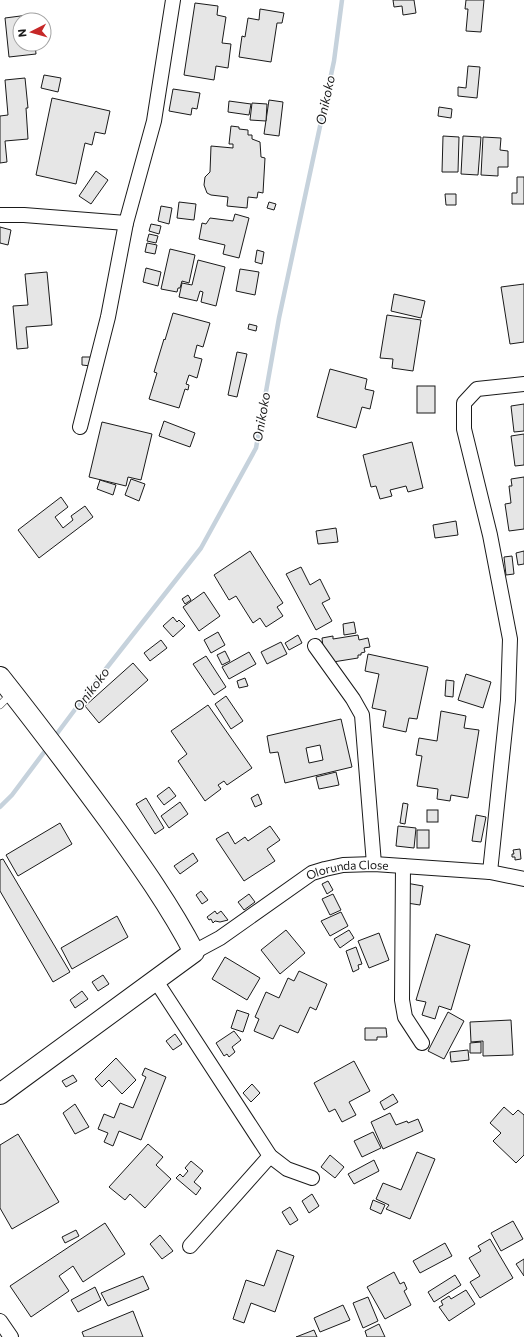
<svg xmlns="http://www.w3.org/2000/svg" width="524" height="1337" font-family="Commissioner,sans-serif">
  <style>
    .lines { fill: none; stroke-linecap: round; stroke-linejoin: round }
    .stream { stroke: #c6d2dc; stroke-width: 4.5 }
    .building { fill: #e6e6e6; stroke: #1a1a1a; fill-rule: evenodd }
    .lane-casing { stroke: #1a1a1a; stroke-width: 8 }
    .street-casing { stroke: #1a1a1a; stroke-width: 16 }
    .secondary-casing { stroke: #1a1a1a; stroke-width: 22 }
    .lane { stroke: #fff; stroke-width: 7 }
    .street { stroke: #fff; stroke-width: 14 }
    .secondary { stroke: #fff; stroke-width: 20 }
    .labels { text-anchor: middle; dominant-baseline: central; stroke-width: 3; stroke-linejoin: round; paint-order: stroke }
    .street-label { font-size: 12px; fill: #1a1a1a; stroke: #fff }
    .water-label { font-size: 13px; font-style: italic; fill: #1a1a1a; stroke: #fff }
  </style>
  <rect width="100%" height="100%" fill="#fff"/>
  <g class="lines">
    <g class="stream">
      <polyline points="53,739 94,684 201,548 256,448 279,318 334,61 342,0"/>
      <polyline points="0,807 12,795 48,747"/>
    </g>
  </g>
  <g class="building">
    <polygon points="393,0 414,0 416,13 403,15 402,6 394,7"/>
    <polygon points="466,0 484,0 481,32 466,31 468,9 465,9"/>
    <polygon points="195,3 218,6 217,15 226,17 222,43 231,44 228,68 216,66 214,80 184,75"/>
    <polygon points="260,9 284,13 282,23 277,23 271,62 239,57 242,36 245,37 248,18 259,20"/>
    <polygon points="36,14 36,20 20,20 20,44 35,44 36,54 9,57 5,18"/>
    <polygon points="468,66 480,67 477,98 458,96 458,87 466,88"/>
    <polygon points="44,75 61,78 58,92 41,88"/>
    <polygon points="25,78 28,108 26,108 28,139 5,141 7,162 0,163 0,116 8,115 5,80"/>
    <polygon points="173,89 200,93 197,109 192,108 191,115 169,111"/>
    <polygon points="52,98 110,111 105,134 95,132 92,145 85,143 76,184 36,175"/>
    <polygon points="269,100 283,102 279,136 264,134"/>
    <polygon points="229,101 251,104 249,115 228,112"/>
    <polygon points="252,103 267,104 266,121 250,120"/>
    <polygon points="439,107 452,109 451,118 438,116"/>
    <polygon points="231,126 239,127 239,129 248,130 248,135 252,135 252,139 260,142 261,157 265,158 263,193 258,192 257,198 248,197 247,208 227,206 228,197 211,195 207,193 204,185 205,177 210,172 211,146 233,148 233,144 229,144"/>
    <polygon points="443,136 459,137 458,172 442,172"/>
    <polygon points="463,136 481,137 478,175 461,174"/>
    <polygon points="483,137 501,138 500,150 508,151 508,167 498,167 498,176 481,175"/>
    <polygon points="96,171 108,180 91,204 79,196"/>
    <polygon points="517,177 524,177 524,204 512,204 512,193 517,193"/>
    <polygon points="445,194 456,194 456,205 446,205"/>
    <polygon points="179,202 196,204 194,220 177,218"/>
    <polygon points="269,202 276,204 274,210 267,208"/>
    <polygon points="161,206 172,208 169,224 158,221"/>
    <polygon points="235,214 249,218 239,258 223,254 225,245 199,239 202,223 206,224 210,218 233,221"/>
    <polygon points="151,224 161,226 159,234 149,231"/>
    <polygon points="0,227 11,230 8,245 0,243"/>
    <polygon points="149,234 158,236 156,243 147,241"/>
    <polygon points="147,243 157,245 155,254 145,252"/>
    <polygon points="170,249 195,255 189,283 182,281 180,288 178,288 177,292 161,289"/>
    <polygon points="257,250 264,252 262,264 255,262"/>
    <polygon points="198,260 225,267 216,306 201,302 203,292 200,291 197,301 179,297 182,283 192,285"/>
    <polygon points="146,268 161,272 158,286 143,282"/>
    <polygon points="240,269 259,272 255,295 236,291"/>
    <polygon points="47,272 52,325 26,327 28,348 17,349 13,306 28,305 25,274"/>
    <polygon points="524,284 524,342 510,344 501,287"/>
    <polygon points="394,294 425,301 421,318 391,311"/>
    <polygon points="173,313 210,323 203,347 197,345 194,357 202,359 197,378 189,375 186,384 189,385 188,390 185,389 179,408 149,399 157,373 154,372 164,339 165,340"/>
    <polygon points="387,315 421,320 413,371 392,368 393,359 380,358"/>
    <polygon points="249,324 257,326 256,331 248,329"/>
    <polygon points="237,352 247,354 237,397 228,395"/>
    <polygon points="82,357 91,357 91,366 82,365"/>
    <polygon points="330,369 367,379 365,389 374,391 370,409 362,407 356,428 317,417"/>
    <rect x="417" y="386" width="18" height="27"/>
    <polygon points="524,404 524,431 514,432 511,406"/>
    <polygon points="164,421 195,433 190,447 159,436"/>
    <polygon points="102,422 152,434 141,480 128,477 126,486 89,477"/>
    <polygon points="524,434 524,465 515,466 511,436"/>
    <polygon points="412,442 423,488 408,492 406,486 390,490 392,496 380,499 376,486 371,487 363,455"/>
    <polygon points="524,477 524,529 509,531 505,504 511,503 509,486 512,486 511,479"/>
    <polygon points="131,479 145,484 139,501 125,495"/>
    <polygon points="100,480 116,485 113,495 97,489"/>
    <polygon points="61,497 68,507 55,517 63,528 73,520 71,516 85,506 93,517 39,558 18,530"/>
    <polygon points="456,521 458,535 435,538 433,525"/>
    <polygon points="336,528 338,542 318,544 316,531"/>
    <polygon points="250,551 283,603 277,607 283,616 266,627 260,618 253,623 236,596 229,600 214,575"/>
    <polygon points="524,551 524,564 518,565 516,553"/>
    <polygon points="512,556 514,574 506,575 504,557"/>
    <polygon points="301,567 310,585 320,579 330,599 322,603 332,621 316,630 286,574"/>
    <polygon points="204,592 220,616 199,631 183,607"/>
    <polygon points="188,595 191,600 185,604 182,599"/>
    <polygon points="173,617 177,622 179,620 185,626 173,637 163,626"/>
    <polygon points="354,622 356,633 344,635 343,624"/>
    <polygon points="218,632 225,645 211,653 204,640"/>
    <polygon points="298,635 302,643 289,650 285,643"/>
    <polygon points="358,635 359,640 368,638 370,647 364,648 365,652 361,653 361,655 358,655 358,658 333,662 324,656 322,638 333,636 333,639"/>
    <polygon points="161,640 167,648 150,661 144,653"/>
    <polygon points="281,642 287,654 267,664 261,652"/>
    <polygon points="225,651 230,661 222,665 217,655"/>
    <polygon points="249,652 256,664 229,679 222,667"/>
    <polygon points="368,654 428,667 417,719 409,718 406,732 383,727 386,711 372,708 379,674 365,671"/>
    <polygon points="206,656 226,687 214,695 193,664"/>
    <polygon points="133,663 148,680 99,723 85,706"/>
    <polygon points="466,674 491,682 483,708 458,700"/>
    <polygon points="245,678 248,686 239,688 237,681"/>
    <polygon points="446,680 454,681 453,697 445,696"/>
    <polygon points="226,696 243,721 231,729 215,704"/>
    <polygon points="208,705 252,768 227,785 224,781 218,785 221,789 205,801 178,761 187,754 171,731"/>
    <polygon points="441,711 466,716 464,728 479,730 468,798 451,795 450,801 437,799 438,789 417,786 422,756 416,755 419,738 437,741"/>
    <path d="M341 719 352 767 285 783 278 752 270 753 267 736ZM320 745 323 760 309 763 306 748Z"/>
    <polygon points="336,772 339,785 319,789 316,777"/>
    <polygon points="169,787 176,796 164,805 157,796"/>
    <polygon points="258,794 262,804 255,807 251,798"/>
    <polygon points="146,798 164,828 155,834 136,804"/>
    <polygon points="180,802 188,814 169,828 161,816"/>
    <polygon points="403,803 408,804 405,824 400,823"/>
    <rect x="427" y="810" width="11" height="12"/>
    <polygon points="476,815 486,817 481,842 472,841"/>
    <polygon points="60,823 72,844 18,876 6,855"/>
    <polygon points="270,826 280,840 267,849 275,861 244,881 216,839 228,832 235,844 245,837 248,841"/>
    <polygon points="398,826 416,828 414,848 396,846"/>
    <rect x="417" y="830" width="12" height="18"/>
    <polygon points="520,849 521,859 515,860 515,857 512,857 512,854 514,854 513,850"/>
    <polygon points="193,853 198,861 180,874 174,866"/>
    <polygon points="3,859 70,972 53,982 0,891 0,860"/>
    <polygon points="328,881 333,890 327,894 322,884"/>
    <polygon points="406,883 423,886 420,905 407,903"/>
    <polygon points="201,891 208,900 202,904 196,895"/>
    <polygon points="249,894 255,902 244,910 238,902"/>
    <polygon points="333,894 341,910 330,915 322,899"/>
    <polygon points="215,911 217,914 221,911 228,920 220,922 215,921 213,923 211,919 209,920 207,917"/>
    <polygon points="341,912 348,926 330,936 321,921"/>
    <polygon points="117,916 128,937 72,969 61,948"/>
    <polygon points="286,930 305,953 280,974 261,950"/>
    <polygon points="349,930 354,938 340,948 334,939"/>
    <polygon points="379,933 389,960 369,968 358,941"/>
    <polygon points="436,934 470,945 451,1010 439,1006 435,1019 422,1015 426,1002 416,1000"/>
    <polygon points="356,947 362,964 358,965 359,969 353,972 346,951"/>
    <polygon points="225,957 260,978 247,1000 212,979"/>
    <polygon points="299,971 327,984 316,1010 310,1007 298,1033 280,1025 273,1039 254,1031 259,1019 255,1017 266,992 279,998 288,978 294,981"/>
    <polygon points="103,975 109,984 98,991 92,982"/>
    <polygon points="82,991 88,999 75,1008 70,1000"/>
    <polygon points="237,1010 249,1014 243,1032 231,1028"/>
    <polygon points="448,1012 464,1021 444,1059 428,1051"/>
    <polygon points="511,1020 513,1055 483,1056 483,1041 471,1042 470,1022"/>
    <polygon points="365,1028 386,1028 387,1037 377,1037 377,1040 365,1040"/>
    <polygon points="234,1031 241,1040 232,1047 235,1052 229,1057 227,1054 224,1056 216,1043"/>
    <polygon points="175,1034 182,1044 173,1050 166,1041"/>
    <polygon points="481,1042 481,1053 470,1053 470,1043"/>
    <polygon points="468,1050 469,1060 451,1062 450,1052"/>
    <polygon points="116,1058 136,1080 122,1094 109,1080 102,1087 95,1079"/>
    <polygon points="354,1061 370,1091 349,1102 356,1115 342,1122 335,1109 329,1112 314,1083"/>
    <polygon points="145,1068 166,1077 141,1140 119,1131 113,1146 104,1142 108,1133 98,1129 104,1114 114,1118 120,1103 133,1108 146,1077 142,1075"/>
    <polygon points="73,1075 77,1081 66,1087 62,1081"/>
    <polygon points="252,1084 260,1093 251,1102 243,1093"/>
    <polygon points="393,1094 398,1102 384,1110 380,1102"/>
    <polygon points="75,1104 89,1127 75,1134 63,1113"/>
    <polygon points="504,1107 513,1115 518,1110 524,1115 524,1155 516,1163 493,1141 501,1133 490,1123"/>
    <polygon points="390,1113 396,1125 407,1121 408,1123 418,1119 423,1131 383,1149 371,1122"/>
    <polygon points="373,1132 381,1148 362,1157 354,1141"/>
    <polygon points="18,1134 59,1202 12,1229 0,1208 0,1145"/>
    <polygon points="148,1144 163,1157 156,1165 171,1179 145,1208 130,1194 125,1200 109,1187"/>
    <polygon points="417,1152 435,1159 410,1219 386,1209 389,1205 376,1199 383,1183 401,1190"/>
    <polygon points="330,1155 344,1167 335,1178 321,1167"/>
    <polygon points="374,1160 379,1171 354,1184 348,1174"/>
    <polygon points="191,1161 203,1171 194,1182 201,1188 196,1195 176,1178 180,1174 183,1177 188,1171 185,1168"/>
    <polygon points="312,1194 319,1206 309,1213 302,1201"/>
    <polygon points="373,1200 385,1205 381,1214 370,1209"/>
    <polygon points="290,1207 298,1220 290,1225 282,1212"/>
    <polygon points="513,1221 523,1239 501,1251 491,1233"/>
    <polygon points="105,1223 125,1254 83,1282 73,1266 59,1276 69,1291 31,1317 10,1286"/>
    <polygon points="76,1230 79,1236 65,1243 62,1237"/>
    <polygon points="160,1235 173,1251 162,1259 150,1244"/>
    <polygon points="490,1239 513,1278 480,1298 470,1282 480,1276 469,1258 481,1251 478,1246"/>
    <polygon points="445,1243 452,1256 420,1273 413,1261"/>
    <polygon points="277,1250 294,1256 275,1312 251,1303 244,1323 233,1319 246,1280 264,1286"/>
    <polygon points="524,1259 524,1276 516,1264"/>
    <polygon points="394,1272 400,1284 404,1282 407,1289 404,1291 411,1305 385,1319 367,1287"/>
    <polygon points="455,1275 461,1285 434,1302 428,1292"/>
    <polygon points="143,1276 149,1289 108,1306 101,1293"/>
    <polygon points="95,1287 101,1300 78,1312 71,1300"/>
    <polygon points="466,1290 475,1304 449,1321 439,1307 443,1305 441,1301 449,1296 451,1299"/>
    <polygon points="368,1297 378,1321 363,1328 353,1303"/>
    <polygon points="343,1305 350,1320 320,1332 314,1318"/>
    <polygon points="133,1311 143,1337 84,1337 82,1332"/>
    <polygon points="379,1324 385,1337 367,1337 365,1331"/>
    <polygon points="314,1330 317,1337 296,1337"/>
  </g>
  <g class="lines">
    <defs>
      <polyline id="lane" points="0,705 11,694"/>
      <g id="street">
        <polyline points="0,215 24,215 126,223"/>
        <polyline points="80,427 108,317 126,223 154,121 173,0"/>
        <polyline points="315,646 353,699 362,715 374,864"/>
        <polyline points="403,866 402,1000 405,1017 422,1043"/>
        <polyline points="490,872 508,700 510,639 490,535 464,429 464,403 477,389 524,384"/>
        <path id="s1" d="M194 952 220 938 312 873 325 869 343 865 374 864 490 872 524 879"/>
        <polyline points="156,981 270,1156 287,1169 312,1178"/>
        <polyline points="190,1246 270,1156"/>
        <polyline points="0,1321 11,1337"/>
      </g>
      <path id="secondary" d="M0 677C38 725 74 773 110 822 140 864 170 906 194 952L0 1094"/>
    </defs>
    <use href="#lane" class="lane-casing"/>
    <use href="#street" class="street-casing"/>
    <use href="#secondary" class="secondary-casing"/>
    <use href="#lane" class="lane"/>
    <use href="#street" class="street"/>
    <use href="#secondary" class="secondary"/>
  </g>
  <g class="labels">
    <g class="street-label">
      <text stroke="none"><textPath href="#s1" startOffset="178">Olorunda Close</textPath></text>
    </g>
    <g class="water-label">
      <text transform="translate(325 100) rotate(-78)">Onikoko</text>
      <text transform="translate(261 417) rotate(-80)">Onikoko</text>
      <text transform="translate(91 689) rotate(-53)">Onikoko</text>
    </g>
  </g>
  <g transform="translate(32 32) rotate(264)"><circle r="19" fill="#ffffff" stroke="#a3a3a3"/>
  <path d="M0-3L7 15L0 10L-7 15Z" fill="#c62828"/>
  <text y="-6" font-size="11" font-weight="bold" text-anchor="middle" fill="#1a1a1a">N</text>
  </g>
</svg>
